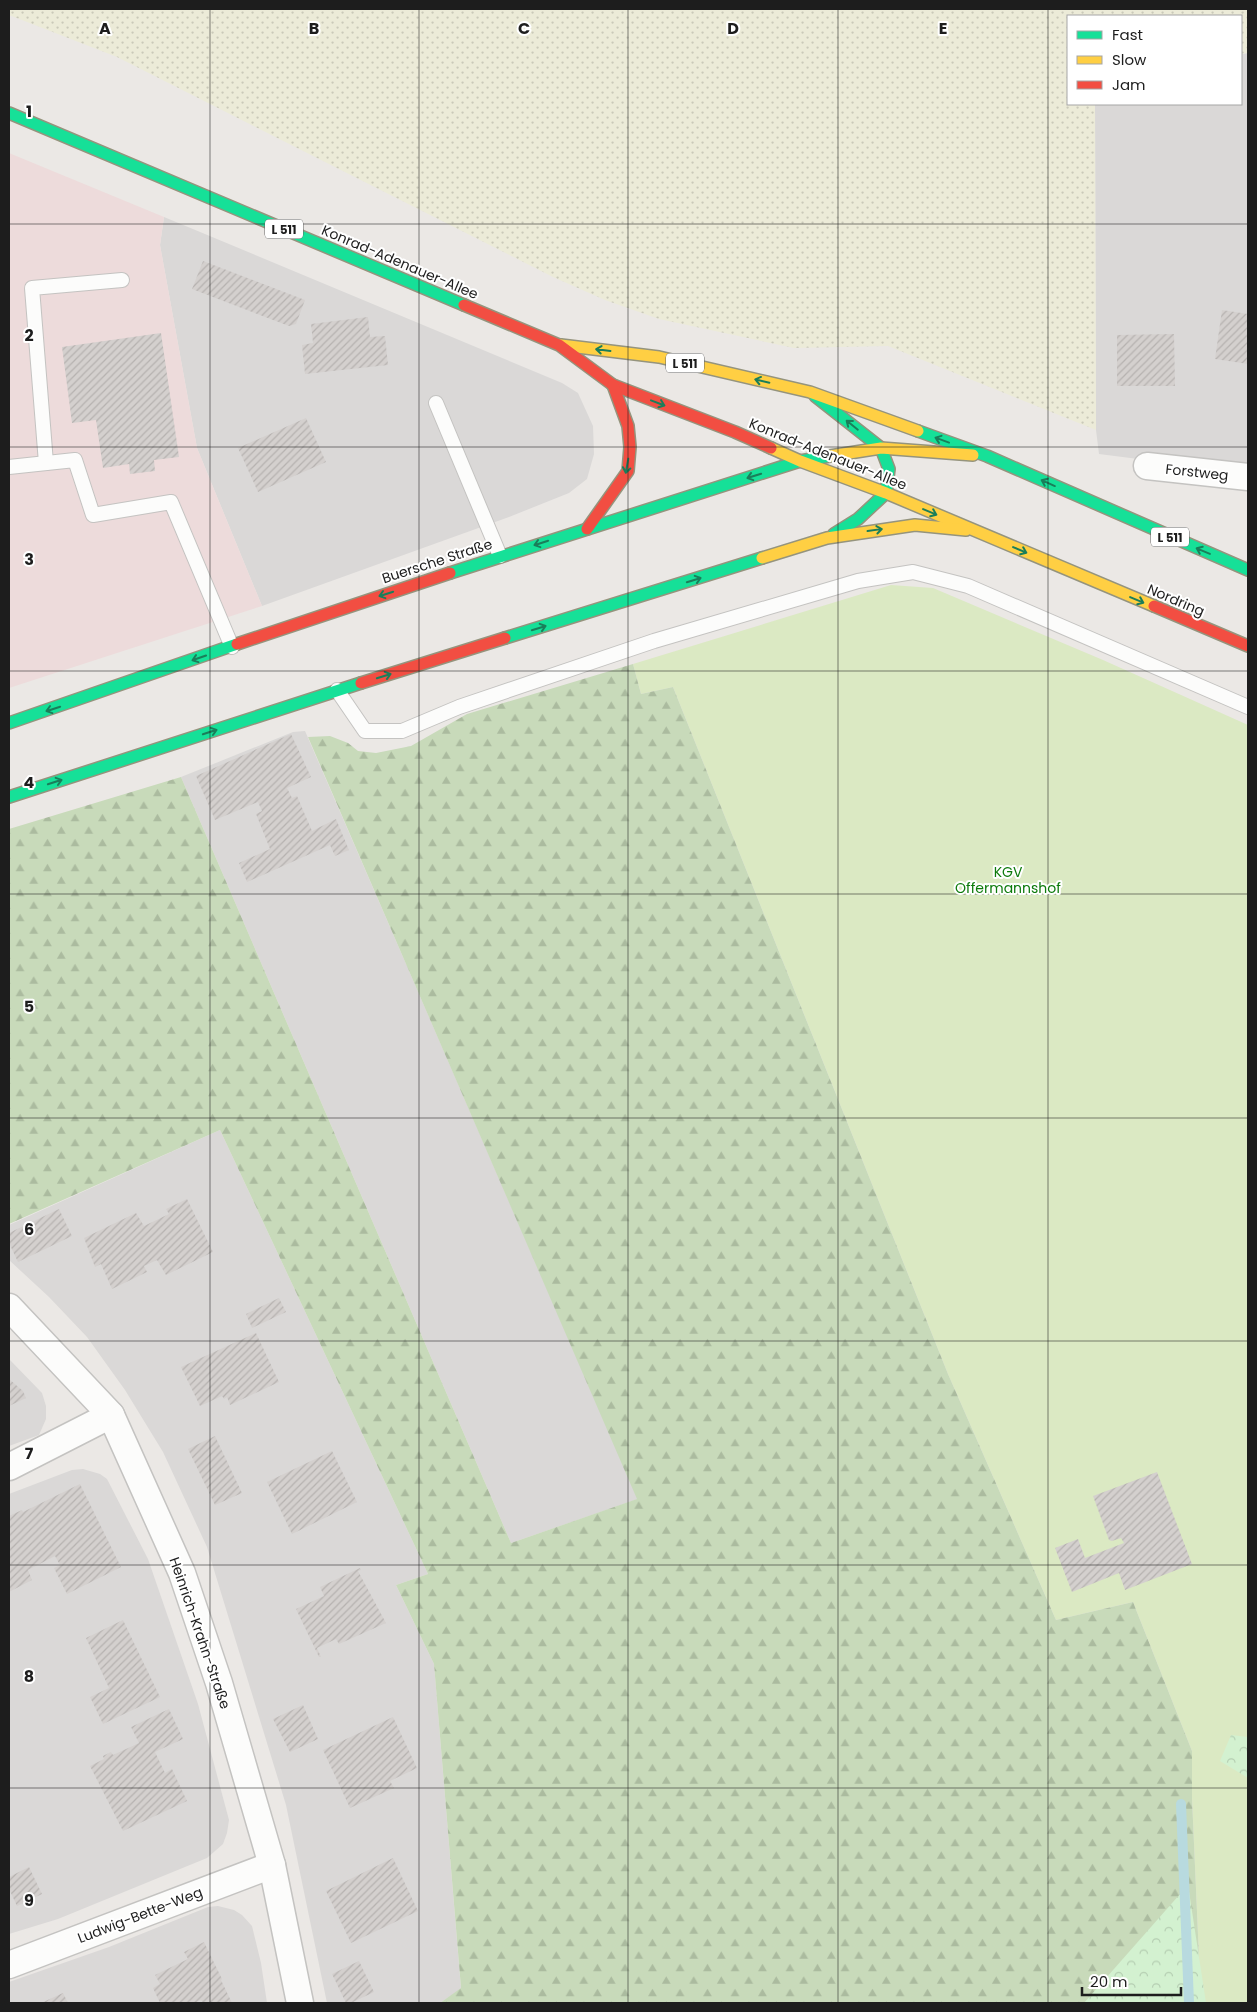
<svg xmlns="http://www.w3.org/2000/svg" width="1257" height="2012" font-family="Poppins,sans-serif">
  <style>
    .residential { fill: #dad8d7 }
    .commercial { fill: #eddbdb }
    .farmland { fill: url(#farmland-dots) }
    .grass { fill: #dbe9c3 }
    .forest { fill: url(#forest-firs) }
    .park { fill: url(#park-crowns) }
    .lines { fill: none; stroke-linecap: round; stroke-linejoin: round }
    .stream { stroke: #b8dadf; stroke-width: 10 }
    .building { fill: url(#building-hatch) }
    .lane-casing { stroke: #c4c3c1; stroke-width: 16 }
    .street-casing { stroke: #c4c3c1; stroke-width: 29 }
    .fast-casing { stroke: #95947d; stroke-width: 14 }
    .slow-casing { stroke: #95947d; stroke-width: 14 }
    .jam-casing { stroke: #95947d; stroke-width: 14 }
    .lane { stroke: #fcfcfb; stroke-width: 14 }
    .street { stroke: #fcfcfb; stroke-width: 26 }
    .fast { stroke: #16e098; stroke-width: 11 }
    .slow { stroke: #ffcf43; stroke-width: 11 }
    .jam { stroke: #f24e42; stroke-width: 11 }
    .oneway { stroke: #1a7e5a }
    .grid { fill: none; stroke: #1d1d1d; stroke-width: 1; stroke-opacity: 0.55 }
    .labels { text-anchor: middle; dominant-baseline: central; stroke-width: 4; stroke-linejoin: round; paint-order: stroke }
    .shield { fill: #fff; stroke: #616161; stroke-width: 1 }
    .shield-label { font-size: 12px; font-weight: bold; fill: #1d1d1d }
    .street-label { font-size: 14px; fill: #1d1d1d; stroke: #fff }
    .park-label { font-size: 14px; fill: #0c7a0b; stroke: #fff }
    .grid-label { font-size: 16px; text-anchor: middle; font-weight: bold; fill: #1d1d1d; stroke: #fff; stroke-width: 4; stroke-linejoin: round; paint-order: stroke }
  </style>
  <defs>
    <pattern id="farmland-dots" width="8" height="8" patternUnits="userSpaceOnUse" patternTransform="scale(1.25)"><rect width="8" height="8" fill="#ecebd8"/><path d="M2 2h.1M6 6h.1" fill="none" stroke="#cac9b9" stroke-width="1.8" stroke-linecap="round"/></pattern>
    <pattern id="forest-firs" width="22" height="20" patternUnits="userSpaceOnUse" patternTransform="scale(1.25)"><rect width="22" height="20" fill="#c8daba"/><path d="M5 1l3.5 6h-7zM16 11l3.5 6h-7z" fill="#abbb9f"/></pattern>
    <pattern id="park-crowns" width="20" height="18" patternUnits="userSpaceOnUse" patternTransform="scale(1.25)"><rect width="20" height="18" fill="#d3f1d0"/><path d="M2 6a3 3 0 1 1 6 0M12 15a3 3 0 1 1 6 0" fill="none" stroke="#b5ceb2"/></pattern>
    <pattern id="building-hatch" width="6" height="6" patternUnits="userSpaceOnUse" patternTransform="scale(1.25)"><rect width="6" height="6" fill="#d4d0ce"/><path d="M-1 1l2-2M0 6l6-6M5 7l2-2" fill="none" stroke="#b6b2b0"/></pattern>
  </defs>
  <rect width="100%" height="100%" fill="#ebe8e5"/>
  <g class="residential">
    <polygon points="1248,53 1248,473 1099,454 1096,430 1095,104 1241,104 1241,54"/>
    <polygon points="164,217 562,383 578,393 593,426 594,454 587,479 569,493 509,517 262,606 197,448 160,245"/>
    <polygon points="305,731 638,1499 511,1543 181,777 293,732"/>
    <polygon points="220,1130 428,1574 396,1585 434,1664 461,1989 440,2003 327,2003 286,1805 207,1547 163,1452 125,1390 87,1337 49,1297 9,1260 9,1225"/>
    <polygon points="9,1359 42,1393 46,1406 46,1419 39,1435 9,1446"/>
    <polygon points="83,1469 100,1474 107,1479 148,1559 198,1704 229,1820 227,1833 223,1844 207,1858 58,1919 9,1934 9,1494 72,1470"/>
    <polygon points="218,1906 234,1910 242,1915 252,1926 261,1963 267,2003 9,2003 9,1982 109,1947 208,1907"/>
  </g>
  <polygon class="commercial" points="9,153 164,217 160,245 197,448 262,606 9,688 9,361 10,360"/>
  <polygon class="farmland" points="9,9 1248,9 1248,53 1241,54 1241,16 1068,16 1068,104 1095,104 1096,430 888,346 794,348 659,319 605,300 553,277 117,57 9,15"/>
  <polygon class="grass" points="891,585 933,588 1103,660 1248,725 1248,2003 1201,2003 1192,1798 1192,1751 1133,1602 1056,1620 948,1374 673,687 641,694 633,664"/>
  <polygon class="forest" points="633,664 641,694 673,687 948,1374 1056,1620 1133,1602 1192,1751 1192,1798 1201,2003 440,2003 461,1988 434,1664 396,1585 428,1574 220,1130 9,1224 9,829 181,777 511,1543 637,1499 308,737 330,736 348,743 358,751 376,753 411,746 467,714"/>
  <g class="park">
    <polygon points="1231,1735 1248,1737 1248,1778 1220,1761"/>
    <polygon points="1188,1885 1206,2003 1084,2003"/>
  </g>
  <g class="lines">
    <polyline class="stream" points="1181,1804 1189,2003"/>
  </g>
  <g class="building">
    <polygon points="203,261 305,300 296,324 289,326 192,289"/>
    <polygon points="1222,310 1248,314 1248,364 1215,359"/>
    <polygon points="368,317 370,337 385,336 388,365 305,374 302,345 313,343 311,324"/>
    <polygon points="161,333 179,457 154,460 155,471 130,474 129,464 103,468 96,420 72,423 62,347"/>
    <polygon points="1174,334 1175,386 1117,386 1117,335"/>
    <polygon points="306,418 326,462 258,492 238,448"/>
    <polygon points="291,734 311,777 287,788 292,798 297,796 312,831 336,819 349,850 335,856 330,845 247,882 239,863 270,849 256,814 262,811 258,802 215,820 196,776"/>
    <polygon points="187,1199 213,1252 166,1275 157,1260 144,1266 147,1272 112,1289 101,1264 95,1267 84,1238 136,1213 144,1226 169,1214 166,1209"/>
    <polygon points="59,1209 72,1236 18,1262 9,1243 9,1233"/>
    <polygon points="279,1298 286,1312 252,1328 246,1314"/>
    <polygon points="256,1333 279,1382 230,1405 227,1397 224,1399 222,1396 200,1406 181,1367"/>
    <polygon points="9,1379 23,1391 26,1398 9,1406"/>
    <polygon points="215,1436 242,1493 215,1505 188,1449"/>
    <polygon points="332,1451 357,1502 292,1534 267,1482"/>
    <polygon points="1157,1472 1192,1564 1125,1590 1119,1573 1072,1592 1055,1548 1078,1539 1085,1558 1124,1543 1121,1538 1112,1541 1109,1540 1093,1496"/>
    <polygon points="80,1484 121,1567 67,1594 54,1568 60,1565 55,1556 28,1570 32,1580 9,1592 9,1516 22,1510 23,1512"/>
    <polygon points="360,1568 361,1570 358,1571 386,1623 339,1644 336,1639 317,1648 321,1657 319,1657 296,1609 324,1596 320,1587"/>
    <polygon points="123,1620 160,1697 103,1724 90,1697 109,1688 86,1638"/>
    <polygon points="303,1705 318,1739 290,1752 273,1719"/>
    <polygon points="169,1709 183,1739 155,1752 165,1773 172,1769 187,1801 123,1831 90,1766 104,1759 103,1756 111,1752 113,1755 139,1743 131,1727"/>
    <polygon points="393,1717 417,1768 390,1781 394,1788 350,1808 323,1750"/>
    <polygon points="393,1858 418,1911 351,1943 326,1891"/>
    <polygon points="29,1867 42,1894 17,1906 9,1889 9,1877"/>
    <polygon points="204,1942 222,1979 221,1980 232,2003 203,2003 201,2000 195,2003 160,2003 153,1988 160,1984 155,1975 188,1959 184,1952"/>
    <polygon points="359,1961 374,1992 351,2003 346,2003 332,1974"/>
    <polygon points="63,1993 68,2003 41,2003"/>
  </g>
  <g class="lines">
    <defs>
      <g id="lane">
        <polyline points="436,403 500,556"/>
        <polyline points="46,463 32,288 122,280"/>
        <polyline points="9,467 75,460 93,515 171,502 232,647"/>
        <polyline points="337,690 365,731 402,731 459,707 654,641 858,581 913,572 968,586 1248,707"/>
      </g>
      <g id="street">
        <polyline points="1147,466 1248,477"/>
        <polyline points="9,1307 111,1415 182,1573 219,1683 272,1865 300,2003"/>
        <polyline points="9,1467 111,1415"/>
        <polyline points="9,1965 272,1865"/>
      </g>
      <g id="fast">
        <polyline points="9,113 464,305"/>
        <polyline points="815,396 881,448 889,469 886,493 858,519 834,534"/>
        <polyline points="918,431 987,456 1248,570"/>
        <polyline points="450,573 800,461 830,456"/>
        <polyline points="505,638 762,558"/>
        <polyline points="9,723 237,644"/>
        <polyline points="9,797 361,683"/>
      </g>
      <g id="slow">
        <polyline points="561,345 659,357 810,392 918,431"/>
        <polyline points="771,448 800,461 886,493 1154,606"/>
        <polyline points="830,456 881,448 973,455"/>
        <polyline points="762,558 827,538 915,525 966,530"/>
      </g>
      <g id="jam">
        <polyline points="464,305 559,345 613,385 735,432 771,448"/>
        <polyline points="587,529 628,471 630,447 628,426 613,385"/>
        <polyline points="1154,606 1248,646"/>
        <polyline points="237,644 450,573"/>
        <polyline points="361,683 505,638"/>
      </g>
    </defs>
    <use href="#lane" class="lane-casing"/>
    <use href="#street" class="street-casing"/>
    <use href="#fast" class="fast-casing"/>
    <use href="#slow" class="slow-casing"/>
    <use href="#jam" class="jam-casing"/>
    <use href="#lane" class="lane"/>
    <use href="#street" class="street"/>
    <use href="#fast" class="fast"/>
    <use href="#slow" class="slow"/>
    <use href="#jam" class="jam"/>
  </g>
  <defs><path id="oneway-shaft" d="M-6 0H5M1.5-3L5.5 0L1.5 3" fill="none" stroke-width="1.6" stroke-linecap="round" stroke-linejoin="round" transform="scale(1.25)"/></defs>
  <g class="oneway">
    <use href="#oneway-shaft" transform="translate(603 350) rotate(-173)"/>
    <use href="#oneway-shaft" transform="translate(762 381) rotate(-167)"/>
    <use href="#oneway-shaft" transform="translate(658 403) rotate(21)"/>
    <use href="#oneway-shaft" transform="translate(852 425) rotate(-141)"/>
    <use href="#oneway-shaft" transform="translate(942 440) rotate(-160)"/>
    <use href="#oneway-shaft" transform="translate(627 466) rotate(100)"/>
    <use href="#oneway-shaft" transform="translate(754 476) rotate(163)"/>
    <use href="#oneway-shaft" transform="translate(1048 483) rotate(-156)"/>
    <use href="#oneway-shaft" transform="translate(930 512) rotate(23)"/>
    <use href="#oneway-shaft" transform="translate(875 530) rotate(-8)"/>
    <use href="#oneway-shaft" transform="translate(541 543) rotate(162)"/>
    <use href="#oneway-shaft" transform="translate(1020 550) rotate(23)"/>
    <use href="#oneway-shaft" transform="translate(1203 551) rotate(-157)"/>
    <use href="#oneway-shaft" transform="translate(694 580) rotate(-17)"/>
    <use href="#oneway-shaft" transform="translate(386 594) rotate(162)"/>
    <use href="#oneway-shaft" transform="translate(1137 600) rotate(23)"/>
    <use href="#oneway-shaft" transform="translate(539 628) rotate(-17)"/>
    <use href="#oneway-shaft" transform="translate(199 658) rotate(161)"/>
    <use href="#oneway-shaft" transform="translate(384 676) rotate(-17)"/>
    <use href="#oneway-shaft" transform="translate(53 709) rotate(162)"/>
    <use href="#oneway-shaft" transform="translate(210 732) rotate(-18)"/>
    <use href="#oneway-shaft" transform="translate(55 782) rotate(-18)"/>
  </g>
  <path class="grid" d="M210 9V2003M419 9V2003M628 9V2003M838 9V2003M1048 9V2003M9 224H1248M9 447H1248M9 671H1248M9 894H1248M9 1118H1248M9 1341H1248M9 1565H1248M9 1788H1248"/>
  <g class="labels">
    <g class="shield">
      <rect x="265" y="219.5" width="38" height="19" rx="4"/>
      <rect x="666" y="353.5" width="38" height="19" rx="4"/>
      <rect x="1151" y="527.5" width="38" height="19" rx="4"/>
    </g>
    <g class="shield-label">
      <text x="284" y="229">L 511</text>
      <text x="685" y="363">L 511</text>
      <text x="1170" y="537">L 511</text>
    </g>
    <g class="street-label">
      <text transform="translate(400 262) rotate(23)">Konrad-Adenauer-Allee</text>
      <text transform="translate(828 454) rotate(22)">Konrad-Adenauer-Allee</text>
      <text transform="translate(1197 472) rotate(6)">Forstweg</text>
      <text transform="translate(437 561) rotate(-18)">Buersche Straße</text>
      <text transform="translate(1176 600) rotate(23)">Nordring</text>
      <text transform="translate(200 1633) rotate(71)">Heinrich-Krahn-Straße</text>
      <text transform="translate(140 1915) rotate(-21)">Ludwig-Bette-Weg</text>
    </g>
    <g class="park-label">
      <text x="1008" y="872">KGV<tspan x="1008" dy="16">Offermannshof</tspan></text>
    </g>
  </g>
  <g class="grid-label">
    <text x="105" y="34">A</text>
    <text x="314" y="34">B</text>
    <text x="524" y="34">C</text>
    <text x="733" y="34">D</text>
    <text x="943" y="34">E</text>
    <text x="29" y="117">1</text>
    <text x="29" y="341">2</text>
    <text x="29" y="565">3</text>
    <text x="29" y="788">4</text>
    <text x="29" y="1012">5</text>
    <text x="29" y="1235">6</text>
    <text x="29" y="1459">7</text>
    <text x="29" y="1682">8</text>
    <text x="29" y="1906">9</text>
  </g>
  <rect width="1257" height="2012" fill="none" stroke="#1d1d1d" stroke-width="20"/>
  <rect x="1067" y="15" width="175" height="90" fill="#ffffff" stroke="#a5a5a5"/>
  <rect x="1077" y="31" width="25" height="8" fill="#16e098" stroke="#a5a5a5"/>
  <text x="1112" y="40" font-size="15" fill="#1d1d1d">Fast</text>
  <rect x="1077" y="56" width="25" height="8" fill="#ffcf43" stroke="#a5a5a5"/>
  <text x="1112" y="65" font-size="15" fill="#1d1d1d">Slow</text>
  <rect x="1077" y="81" width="25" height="8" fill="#f24e42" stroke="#a5a5a5"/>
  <text x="1112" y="90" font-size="15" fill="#1d1d1d">Jam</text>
  <path d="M1082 1987v8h99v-8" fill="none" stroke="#1d1d1d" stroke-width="2.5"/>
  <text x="1090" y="1987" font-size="15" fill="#1d1d1d" stroke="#ffffff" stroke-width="4" paint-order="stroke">20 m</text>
</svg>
